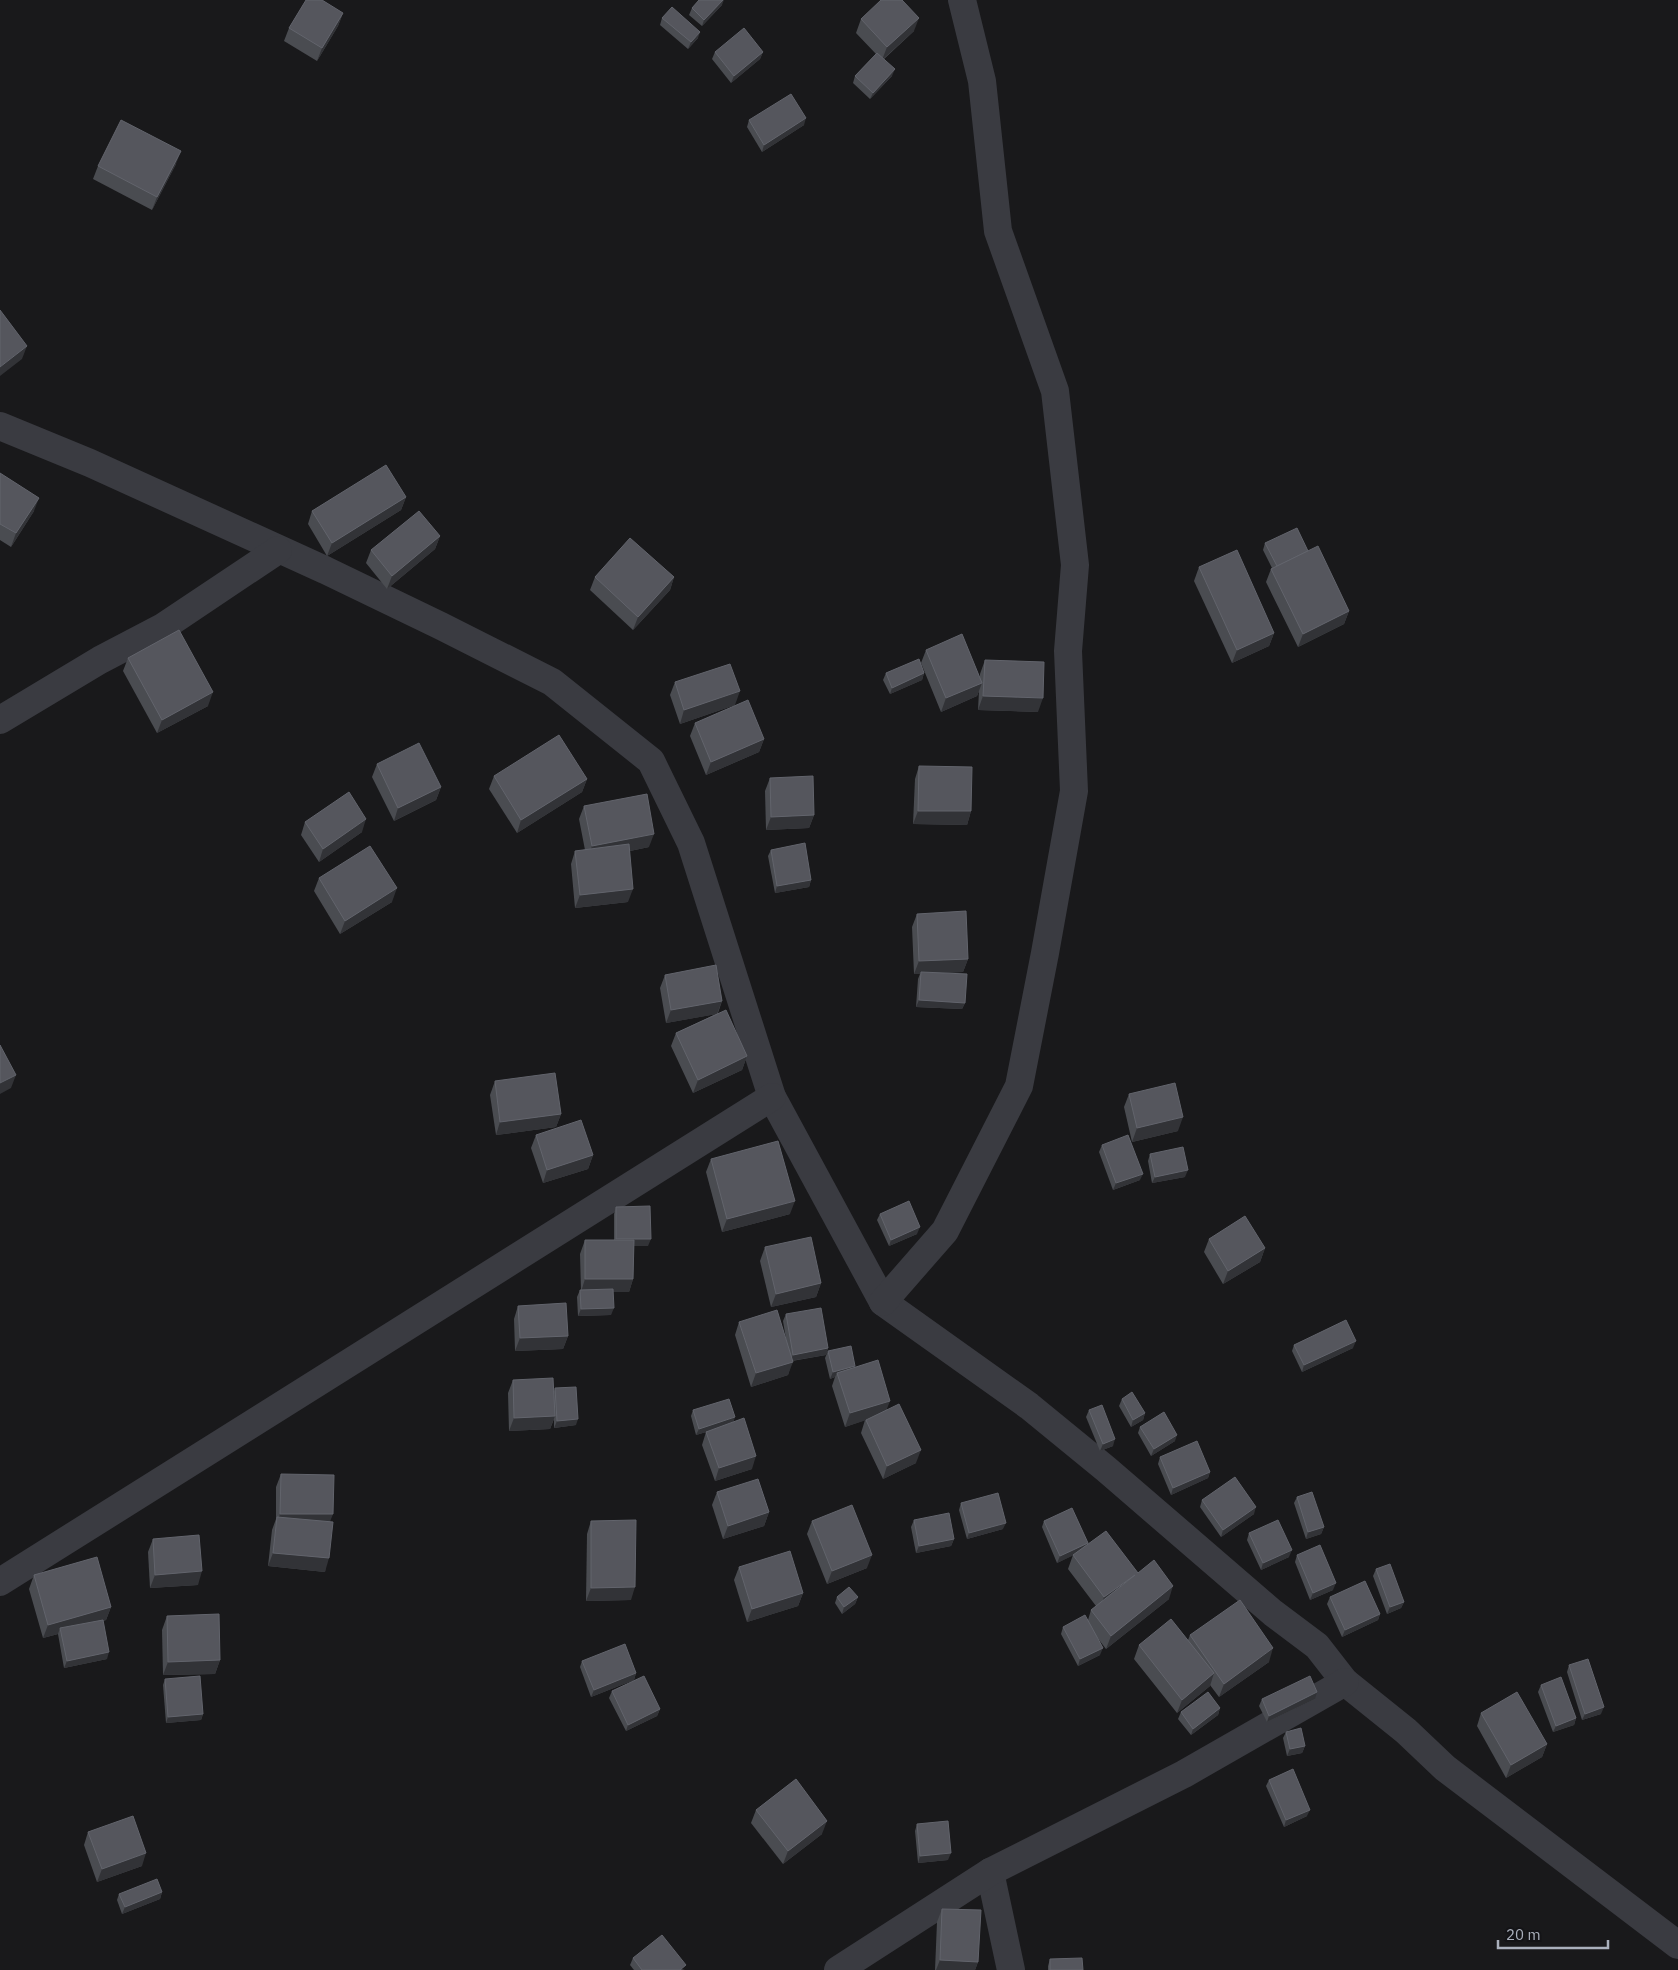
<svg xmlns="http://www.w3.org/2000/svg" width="1678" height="1970" font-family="'IBM Plex Sans',sans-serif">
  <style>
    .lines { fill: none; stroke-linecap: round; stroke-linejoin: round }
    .minor { stroke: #3a3b41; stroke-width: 28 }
    .wall { fill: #4a4c51 }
    .shaded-wall { fill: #323337 }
    .building { fill: #55565d; stroke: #62646c }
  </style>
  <rect width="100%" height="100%" fill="#19191b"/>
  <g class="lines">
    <g class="minor">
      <polyline points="0,426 90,463 325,570 441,626 552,682 651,761 691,843 772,1097 883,1302 1029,1406 1106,1469 1273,1613 1317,1646 1345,1682 1406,1731 1445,1768 1678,1945"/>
      <polyline points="0,720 100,660 163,627 278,550"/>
      <polyline points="883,1302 945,1231 1019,1086 1045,953 1074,791 1068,651 1075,565 1055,391 998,231 982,81 962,0"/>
      <polyline points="0,1582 772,1097"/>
      <polyline points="990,1872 1011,1970"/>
      <polyline points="838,1970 990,1872 1184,1774 1345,1682"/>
    </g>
  </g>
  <g class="wall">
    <polygon points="722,5 702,26 689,15 692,8"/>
    <polygon points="343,13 338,26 317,61 284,41 289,28"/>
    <polygon points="662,18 698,38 688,49 660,25"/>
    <polygon points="861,19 914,31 884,59 892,76 870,99 853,83 855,76 876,54 856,33"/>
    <polygon points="715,52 763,52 760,59 731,83 712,59"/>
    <polygon points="749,120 804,125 762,152 747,127"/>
    <polygon points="176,164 152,210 93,179 98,166"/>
    <polygon points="0,473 34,511 11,547 0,540"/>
    <polygon points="406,497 401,510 327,556 308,524 312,511"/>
    <polygon points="440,536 435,549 387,589 366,563 371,550"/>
    <polygon points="1265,543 1308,551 1349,611 1344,624 1298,647 1266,582 1271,569 1272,568 1263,550"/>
    <polygon points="1199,567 1274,633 1269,646 1232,663 1194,581"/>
    <polygon points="595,577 674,577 670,590 633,630 590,590"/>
    <polygon points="926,650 980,678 980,674 985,660 1038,712 978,710 979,691 977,696 941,712 921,663"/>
    <polygon points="128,658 208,706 157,733 123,671"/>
    <polygon points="886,673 924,673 922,680 890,694 883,680"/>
    <polygon points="675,682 735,705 680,724 670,695"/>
    <polygon points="695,723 764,739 759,752 706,775 690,736"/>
    <polygon points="377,764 441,787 436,800 394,821 372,777"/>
    <polygon points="919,766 971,811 967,825 913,824 915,779"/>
    <polygon points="494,776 587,779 582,792 517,833 489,789"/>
    <polygon points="770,778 814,815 809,828 766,830 765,791"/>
    <polygon points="584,806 649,847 630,851 628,902 575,908 571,864 575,851 585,850 579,819"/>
    <polygon points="305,822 362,832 319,862 301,835"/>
    <polygon points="771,850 811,880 809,887 775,893 768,856"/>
    <polygon points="319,878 392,902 340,934 314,891"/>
    <polygon points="917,914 968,959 963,972 940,973 965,1003 962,1009 916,1007 918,979 920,974 914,974 912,927"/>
    <polygon points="665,975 722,1001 718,1013 747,1056 742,1070 693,1093 671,1046 676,1033 716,1014 666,1023 660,988"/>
    <polygon points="495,1081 561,1114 556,1127 496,1135 490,1095"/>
    <polygon points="1129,1094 1178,1131 1132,1142 1124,1107"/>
    <polygon points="536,1135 593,1155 588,1169 543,1183 531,1148"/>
    <polygon points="1102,1145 1140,1180 1113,1190 1099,1152"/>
    <polygon points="1150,1154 1185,1177 1152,1183 1148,1161"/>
    <polygon points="711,1159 790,1214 722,1232 706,1172"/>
    <polygon points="616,1207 648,1246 634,1246 633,1279 629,1292 613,1292 611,1315 578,1316 577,1297 580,1290 581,1290 580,1254 585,1240 614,1240 614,1214"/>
    <polygon points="880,1214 917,1234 889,1246 877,1220"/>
    <polygon points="1209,1239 1265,1248 1260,1262 1223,1284 1204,1252"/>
    <polygon points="765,1247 821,1283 816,1297 771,1307 760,1261"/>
    <polygon points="518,1306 568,1336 563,1349 515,1351 514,1319"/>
    <polygon points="786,1314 828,1348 826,1355 792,1361 788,1375 751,1387 735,1335 739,1322 787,1345 783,1321"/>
    <polygon points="1294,1345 1353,1348 1302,1372 1292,1351"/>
    <polygon points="828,1351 855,1366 887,1409 916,1463 883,1479 861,1433 865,1420 845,1427 832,1386 835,1377 830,1379 825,1358"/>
    <polygon points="513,1380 554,1391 555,1388 576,1425 554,1428 554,1419 550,1429 509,1431 508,1393"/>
    <polygon points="1122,1399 1145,1413 1143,1420 1131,1427 1119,1406"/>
    <polygon points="693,1410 733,1422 752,1469 715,1481 702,1445 706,1432 696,1435 691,1416"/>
    <polygon points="1089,1410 1113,1446 1100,1451 1086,1417"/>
    <polygon points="1140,1427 1175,1441 1151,1456 1138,1433"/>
    <polygon points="1160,1457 1210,1472 1208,1478 1171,1495 1158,1464"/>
    <polygon points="281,1474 330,1522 325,1572 268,1566 272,1530 276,1519 276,1487"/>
    <polygon points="717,1492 769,1512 764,1526 723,1539 712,1505"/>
    <polygon points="1297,1497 1324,1527 1321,1534 1306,1539 1294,1503"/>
    <polygon points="1202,1500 1254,1514 1221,1537 1200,1507"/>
    <polygon points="961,1503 1003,1529 967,1539 959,1510"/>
    <polygon points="914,1520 954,1539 951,1546 916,1553 911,1527"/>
    <polygon points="591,1521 631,1600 586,1601 587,1534"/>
    <polygon points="812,1521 867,1568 827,1584 807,1534"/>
    <polygon points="1044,1521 1088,1543 1087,1545 1138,1573 1169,1599 1106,1649 1096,1636 1100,1655 1078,1666 1061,1634 1063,1627 1088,1620 1091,1610 1096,1606 1068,1569 1073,1555 1057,1563 1042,1527"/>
    <polygon points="1249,1533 1289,1557 1261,1570 1247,1540"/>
    <polygon points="153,1539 198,1585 150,1588 148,1552"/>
    <polygon points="1297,1555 1333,1590 1310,1600 1295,1562"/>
    <polygon points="739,1567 803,1593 798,1606 747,1622 734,1580"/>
    <polygon points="1376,1569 1404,1602 1401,1608 1387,1614 1373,1576"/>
    <polygon points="34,1575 111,1607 106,1620 103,1621 107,1659 64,1668 58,1634 43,1638 29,1589"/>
    <polygon points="837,1597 858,1597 855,1604 842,1614 835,1603"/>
    <polygon points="1330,1597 1380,1614 1378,1620 1342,1637 1327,1604"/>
    <polygon points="167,1616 220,1660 215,1674 163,1675 162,1630"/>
    <polygon points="1190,1635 1269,1662 1219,1697 1210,1685 1210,1686 1177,1713 1134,1659 1139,1645 1188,1640"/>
    <polygon points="582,1661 636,1673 634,1680 591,1697 580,1667"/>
    <polygon points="1569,1665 1601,1714 1582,1720 1567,1672"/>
    <polygon points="165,1679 203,1714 201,1720 166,1723 163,1685"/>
    <polygon points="1541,1685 1576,1718 1574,1725 1553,1732 1538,1692"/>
    <polygon points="612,1691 660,1709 657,1716 626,1731 609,1698"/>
    <polygon points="1262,1699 1315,1699 1267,1722 1259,1706"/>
    <polygon points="1220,1708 1218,1715 1191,1735 1178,1719 1181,1712"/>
    <polygon points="1481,1713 1547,1744 1542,1757 1506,1778 1477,1726"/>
    <polygon points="1286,1732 1305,1746 1302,1753 1287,1756 1283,1738"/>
    <polygon points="1269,1780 1307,1816 1284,1827 1266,1786"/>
    <polygon points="756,1810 822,1834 783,1864 751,1823"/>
    <polygon points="917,1824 948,1860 918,1863 915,1831"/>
    <polygon points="88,1832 142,1866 97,1882 84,1845"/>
    <polygon points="162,1892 160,1899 122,1914 117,1900 119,1894"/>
    <polygon points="942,1909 978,1962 975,1970 935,1970 937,1922"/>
    <polygon points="633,1958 685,1970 634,1970 630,1965"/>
    <polygon points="1050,1959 1083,1970 1048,1970 1048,1966"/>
  </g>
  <g class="shaded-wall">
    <polygon points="723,0 724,0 722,5 702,26 704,20"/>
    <polygon points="343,13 338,26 317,61 322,48"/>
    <polygon points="919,18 914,31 882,60 887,47"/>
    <polygon points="700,32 698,38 688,49 691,42"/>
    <polygon points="763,52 760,59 731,83 734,76"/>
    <polygon points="895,69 892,76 870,99 873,93"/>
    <polygon points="806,118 804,125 762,152 764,145"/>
    <polygon points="181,151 176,164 152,210 157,197"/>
    <polygon points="27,346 22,359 0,376 0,367"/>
    <polygon points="406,497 401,510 327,556 332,543"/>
    <polygon points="39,498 34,511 11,547 16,533"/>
    <polygon points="440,536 435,549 387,589 392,576"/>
    <polygon points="674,577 670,590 633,630 638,617"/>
    <polygon points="1349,611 1344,624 1298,647 1303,634"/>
    <polygon points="1274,633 1269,646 1232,663 1237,650"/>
    <polygon points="924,673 922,680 890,694 892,688"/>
    <polygon points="982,683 977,696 941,712 946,698"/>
    <polygon points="740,691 735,705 680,724 684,710"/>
    <polygon points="213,692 208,706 157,733 162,720"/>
    <polygon points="983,696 1043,698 1038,712 978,710"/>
    <polygon points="764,739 759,752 706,775 711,762"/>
    <polygon points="587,779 582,792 517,833 521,820"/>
    <polygon points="441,787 436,800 394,821 398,808"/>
    <polygon points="918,811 971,811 967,825 913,824"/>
    <polygon points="814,815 809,828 766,830 771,817"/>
    <polygon points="366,819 362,832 319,862 323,849"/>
    <polygon points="654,834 649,847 587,860 592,846"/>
    <polygon points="811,880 809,887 775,893 777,886"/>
    <polygon points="397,888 392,902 340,934 345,921"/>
    <polygon points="633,889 628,902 575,908 580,895"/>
    <polygon points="968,959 963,972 920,974 921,972 920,974 914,974 919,961"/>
    <polygon points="919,1000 965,1003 962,1009 916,1007"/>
    <polygon points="722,1001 717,1014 666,1023 671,1010"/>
    <polygon points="747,1056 742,1070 693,1093 698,1080"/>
    <polygon points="16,1075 11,1088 0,1094 0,1083"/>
    <polygon points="561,1114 556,1127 496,1135 500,1122"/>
    <polygon points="1183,1117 1178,1131 1132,1142 1137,1128"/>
    <polygon points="593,1155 588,1169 543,1183 547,1170"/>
    <polygon points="1188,1170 1185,1177 1152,1183 1155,1177"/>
    <polygon points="1143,1174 1140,1180 1113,1190 1116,1183"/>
    <polygon points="795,1201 790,1214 722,1232 727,1219"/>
    <polygon points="920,1227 917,1234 889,1246 891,1240"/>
    <polygon points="616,1239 651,1239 648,1246 614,1246"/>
    <polygon points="1265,1248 1260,1262 1223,1284 1228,1271"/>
    <polygon points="585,1279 633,1279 629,1292 581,1292"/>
    <polygon points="821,1283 816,1297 771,1307 776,1294"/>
    <polygon points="614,1308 611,1315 578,1316 581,1309"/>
    <polygon points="568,1336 563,1349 515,1351 520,1338"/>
    <polygon points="1356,1341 1353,1348 1302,1372 1304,1365"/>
    <polygon points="828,1348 826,1355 790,1361 793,1355"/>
    <polygon points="793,1362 788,1375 751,1387 756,1373"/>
    <polygon points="855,1366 853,1373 837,1373 835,1377 830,1379 833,1372"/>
    <polygon points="890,1401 885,1414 845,1427 850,1413"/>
    <polygon points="1145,1413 1143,1420 1131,1427 1133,1420"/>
    <polygon points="555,1416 550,1429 509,1431 514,1418"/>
    <polygon points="735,1417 733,1424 696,1435 699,1429"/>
    <polygon points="578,1419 576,1425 554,1428 557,1421"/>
    <polygon points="1177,1435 1175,1441 1151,1456 1154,1449"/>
    <polygon points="1115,1439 1113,1446 1100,1451 1103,1444"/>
    <polygon points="921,1450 916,1463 883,1479 887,1466"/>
    <polygon points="756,1456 752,1469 715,1481 719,1468"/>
    <polygon points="1210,1472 1208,1478 1171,1495 1173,1488"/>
    <polygon points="1256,1507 1254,1514 1221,1537 1223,1530"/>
    <polygon points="769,1512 764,1526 723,1539 728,1526"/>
    <polygon points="280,1514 333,1514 328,1527 276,1527"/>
    <polygon points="1006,1523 1003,1529 967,1539 969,1533"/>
    <polygon points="1324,1527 1321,1534 1306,1539 1308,1532"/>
    <polygon points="954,1539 951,1546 916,1553 919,1546"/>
    <polygon points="1088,1543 1085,1550 1057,1563 1060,1556"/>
    <polygon points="1292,1550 1289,1557 1261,1570 1263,1563"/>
    <polygon points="273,1553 329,1558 325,1572 268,1566"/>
    <polygon points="872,1555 867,1568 827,1584 832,1571"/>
    <polygon points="202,1571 198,1585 150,1588 155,1575"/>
    <polygon points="1135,1575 1099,1610 1104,1597"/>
    <polygon points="1336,1583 1333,1590 1310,1600 1313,1593"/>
    <polygon points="1173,1586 1169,1599 1106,1649 1111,1636"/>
    <polygon points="635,1587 631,1600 586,1601 591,1588"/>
    <polygon points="803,1593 798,1606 747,1622 752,1609"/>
    <polygon points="858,1597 855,1604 842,1614 844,1607"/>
    <polygon points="1404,1602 1401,1608 1387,1614 1390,1607"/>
    <polygon points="111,1607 106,1620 61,1633 60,1628 58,1634 43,1638 48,1625"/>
    <polygon points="1380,1614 1378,1620 1342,1637 1345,1630"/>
    <polygon points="1103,1648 1100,1655 1078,1666 1080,1659"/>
    <polygon points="1273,1648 1269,1662 1219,1697 1224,1684"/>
    <polygon points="109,1652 107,1659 64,1668 67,1661"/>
    <polygon points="220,1660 215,1674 163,1675 168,1662"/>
    <polygon points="636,1673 634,1680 591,1697 594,1690"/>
    <polygon points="1214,1673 1210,1686 1177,1713 1182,1700"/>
    <polygon points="1317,1692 1315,1699 1267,1722 1269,1716"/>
    <polygon points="1604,1707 1601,1714 1582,1720 1585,1714"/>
    <polygon points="1220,1708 1218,1715 1191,1735 1193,1729"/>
    <polygon points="660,1709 657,1716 626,1731 628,1725"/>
    <polygon points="203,1714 201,1720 166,1723 168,1717"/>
    <polygon points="1576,1718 1574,1725 1553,1732 1556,1726"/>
    <polygon points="1547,1744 1542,1757 1506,1778 1511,1765"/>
    <polygon points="1305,1746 1302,1753 1287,1756 1290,1749"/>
    <polygon points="1310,1810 1307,1816 1284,1827 1286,1820"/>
    <polygon points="827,1821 822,1834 783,1864 788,1851"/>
    <polygon points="146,1853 142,1866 97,1882 102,1869"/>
    <polygon points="951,1853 948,1860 918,1863 920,1856"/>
    <polygon points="162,1892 160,1899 122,1914 125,1907"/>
    <polygon points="940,1960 978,1962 975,1970 936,1970"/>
  </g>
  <g class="building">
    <polygon points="306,0 322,0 343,13 322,48 289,28"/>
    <polygon points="699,0 723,0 704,20 692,8"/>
    <polygon points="881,0 902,0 919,18 887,47 861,19"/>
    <polygon points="672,7 700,32 691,42 662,18"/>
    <polygon points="744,28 763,52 734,76 715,52"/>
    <polygon points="877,53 895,69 873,93 855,76"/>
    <polygon points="791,94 806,118 764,145 749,120"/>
    <polygon points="121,120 181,151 157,197 98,166"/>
    <polygon points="0,310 27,346 0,367"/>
    <polygon points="386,465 406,497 332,543 312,511"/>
    <polygon points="0,473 39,498 16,533 0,524"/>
    <polygon points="419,511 440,536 392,576 371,550"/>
    <polygon points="1297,528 1308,551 1277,566 1265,543"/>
    <polygon points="630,538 674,577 638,617 595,577"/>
    <polygon points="1318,546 1349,611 1303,634 1271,569"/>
    <polygon points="1237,550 1274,633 1237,650 1199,567"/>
    <polygon points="179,630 213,692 162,720 128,658"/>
    <polygon points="962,634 982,683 946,698 926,650"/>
    <polygon points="919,659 924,673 892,688 886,673"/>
    <polygon points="985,660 1044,662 1043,698 983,696"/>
    <polygon points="730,664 740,691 684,710 675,682"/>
    <polygon points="748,700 764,739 711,762 695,723"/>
    <polygon points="559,735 587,779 521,820 494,776"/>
    <polygon points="419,743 441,787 398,808 377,764"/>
    <polygon points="919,766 972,767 971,811 918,811"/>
    <polygon points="813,776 814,815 771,817 770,778"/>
    <polygon points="349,792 366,819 323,849 305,822"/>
    <polygon points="647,794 654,834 592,846 584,806"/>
    <polygon points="805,843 811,880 777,886 771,850"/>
    <polygon points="629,844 633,889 580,895 575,851"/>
    <polygon points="370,846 397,888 345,921 319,878"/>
    <polygon points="966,911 968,959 919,961 917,914"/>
    <polygon points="716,965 722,1001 671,1010 665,975"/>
    <polygon points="921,972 967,974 965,1003 919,1000"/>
    <polygon points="726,1010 747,1056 698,1080 676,1033"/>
    <polygon points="0,1045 16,1075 0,1083"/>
    <polygon points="555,1073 561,1114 500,1122 495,1081"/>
    <polygon points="1175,1083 1183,1117 1137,1128 1129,1094"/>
    <polygon points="581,1120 593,1155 547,1170 536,1135"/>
    <polygon points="1128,1135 1143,1174 1116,1183 1102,1145"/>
    <polygon points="778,1141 795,1201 727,1219 711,1159"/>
    <polygon points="1183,1147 1188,1170 1155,1177 1150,1154"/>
    <polygon points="909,1201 920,1227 891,1240 880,1214"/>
    <polygon points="650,1206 651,1239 616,1239 616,1207"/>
    <polygon points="1245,1216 1265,1248 1228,1271 1209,1239"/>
    <polygon points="811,1237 821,1283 776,1294 765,1247"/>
    <polygon points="585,1240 634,1240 633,1279 585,1279"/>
    <polygon points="613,1289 614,1308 581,1309 580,1290"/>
    <polygon points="566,1303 568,1336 520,1338 518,1306"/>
    <polygon points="821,1308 828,1348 793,1355 786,1314"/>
    <polygon points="777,1310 793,1362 756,1373 739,1322"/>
    <polygon points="1346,1320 1356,1341 1304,1365 1294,1345"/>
    <polygon points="851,1346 855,1366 833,1372 828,1351"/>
    <polygon points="878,1360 890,1401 850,1413 837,1373"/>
    <polygon points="553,1378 555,1416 514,1418 513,1380"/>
    <polygon points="576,1387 578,1419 557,1421 555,1388"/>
    <polygon points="1132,1392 1145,1413 1133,1420 1122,1399"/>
    <polygon points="729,1399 735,1417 699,1429 693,1410"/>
    <polygon points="899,1404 921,1450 887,1466 866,1420"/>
    <polygon points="1102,1405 1115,1439 1103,1444 1089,1410"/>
    <polygon points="1164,1412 1177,1435 1154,1449 1140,1427"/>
    <polygon points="744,1418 756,1456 719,1468 706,1432"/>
    <polygon points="1197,1441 1210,1472 1173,1488 1160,1457"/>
    <polygon points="281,1474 334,1475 333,1514 280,1514"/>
    <polygon points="1235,1477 1256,1507 1223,1530 1202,1500"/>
    <polygon points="758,1479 769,1512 728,1526 717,1492"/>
    <polygon points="1312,1492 1324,1527 1308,1532 1297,1497"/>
    <polygon points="998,1493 1006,1523 969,1533 961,1503"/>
    <polygon points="852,1505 872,1555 832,1571 812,1521"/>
    <polygon points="1072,1508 1088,1543 1060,1556 1044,1521"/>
    <polygon points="949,1513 954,1539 919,1546 914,1520"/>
    <polygon points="277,1517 333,1522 329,1558 273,1553"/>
    <polygon points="636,1520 635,1587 591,1588 591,1521"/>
    <polygon points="1278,1520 1292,1550 1263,1563 1249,1533"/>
    <polygon points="1106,1531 1138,1573 1154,1560 1173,1586 1111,1636 1091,1610 1135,1575 1104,1597 1073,1555"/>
    <polygon points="199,1535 202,1571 155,1575 153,1539"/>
    <polygon points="1320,1545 1336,1583 1313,1593 1297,1555"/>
    <polygon points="790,1551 803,1593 752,1609 739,1567"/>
    <polygon points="97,1557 111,1607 48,1625 34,1575"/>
    <polygon points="1390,1564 1404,1602 1390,1607 1376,1569"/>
    <polygon points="1365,1581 1380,1614 1345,1630 1330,1597"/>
    <polygon points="849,1587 858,1597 844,1607 837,1597"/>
    <polygon points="1240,1600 1273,1648 1224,1684 1190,1635"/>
    <polygon points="219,1614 220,1660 168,1662 167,1616"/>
    <polygon points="1085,1615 1103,1648 1080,1659 1063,1627"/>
    <polygon points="1171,1619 1214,1673 1182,1700 1139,1645"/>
    <polygon points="103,1620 109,1652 67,1661 60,1628"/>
    <polygon points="625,1644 636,1673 594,1690 582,1661"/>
    <polygon points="1588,1659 1604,1707 1585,1714 1569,1665"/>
    <polygon points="200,1676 203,1714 168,1717 165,1679"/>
    <polygon points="644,1676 660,1709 628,1725 612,1691"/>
    <polygon points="1310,1676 1317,1692 1269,1716 1262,1699"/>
    <polygon points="1561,1677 1576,1718 1556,1726 1541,1685"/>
    <polygon points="1208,1692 1220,1708 1193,1729 1181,1712"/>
    <polygon points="1517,1692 1547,1744 1511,1765 1481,1713"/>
    <polygon points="1301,1728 1305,1746 1290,1749 1286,1732"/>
    <polygon points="1293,1769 1310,1810 1286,1820 1269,1780"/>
    <polygon points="796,1779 827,1821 788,1851 756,1810"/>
    <polygon points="133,1816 146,1853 102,1869 88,1832"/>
    <polygon points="948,1821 951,1853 920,1856 917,1824"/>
    <polygon points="157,1879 162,1892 125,1907 119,1894"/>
    <polygon points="942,1909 981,1910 978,1962 940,1960"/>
    <polygon points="662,1935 686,1965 680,1970 642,1970 633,1958"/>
    <polygon points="1082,1958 1083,1970 1050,1970 1050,1959"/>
  </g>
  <path d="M1498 1940v8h110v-8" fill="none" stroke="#aab0bc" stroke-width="2.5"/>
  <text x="1506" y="1940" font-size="15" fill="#aab0bc" stroke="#141417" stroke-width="4" paint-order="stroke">20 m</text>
</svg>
